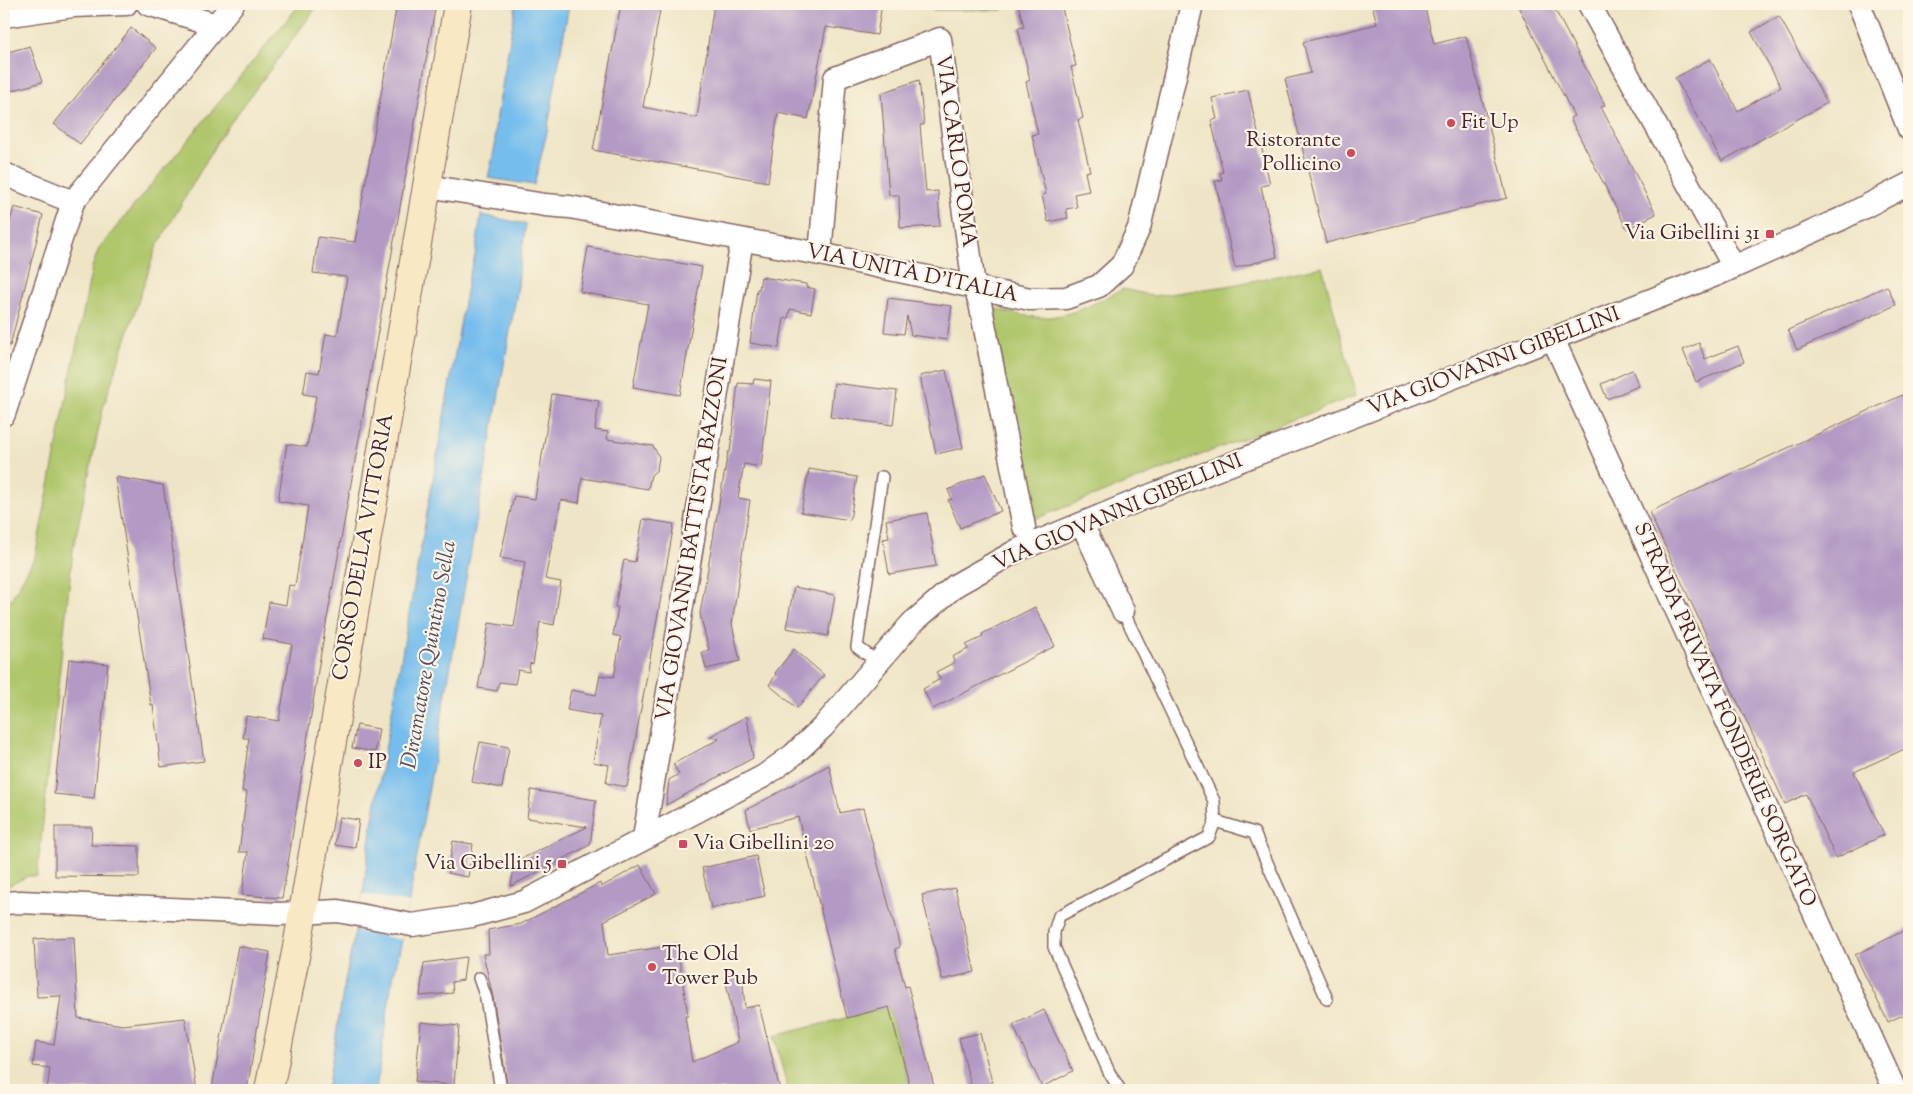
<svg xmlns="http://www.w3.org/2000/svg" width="1913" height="1094" font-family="'Sorts Mill Goudy',serif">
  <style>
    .green { fill: #afc66b; stroke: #7c724b }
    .water { fill: #75bded; stroke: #606e8c }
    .pier { fill: #efe5c6 }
    .building { fill: #b39ac4 }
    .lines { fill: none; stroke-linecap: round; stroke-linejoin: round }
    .service-casing { stroke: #846461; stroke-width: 14 }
    .minor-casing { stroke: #846461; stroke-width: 25 }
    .secondary-casing { stroke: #846461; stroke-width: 30 }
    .service { stroke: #fff; stroke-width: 11 }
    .minor { stroke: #fff; stroke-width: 22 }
    .secondary { stroke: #f8e8c3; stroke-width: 28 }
    .poi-dot { fill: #d1495b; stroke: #fcf5e5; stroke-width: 2 }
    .labels { text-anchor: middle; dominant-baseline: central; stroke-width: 4.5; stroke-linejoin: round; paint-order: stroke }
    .poi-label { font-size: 21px; fill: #4a1f2b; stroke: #fcf5e5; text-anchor: start }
    .street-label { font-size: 21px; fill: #4a1f2b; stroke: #fcf5e5 }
    .water-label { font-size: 22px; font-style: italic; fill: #574e65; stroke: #fcf5e5 }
  </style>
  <rect width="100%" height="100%" fill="#fcf5e5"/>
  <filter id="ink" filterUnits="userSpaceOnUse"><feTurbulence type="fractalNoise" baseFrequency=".02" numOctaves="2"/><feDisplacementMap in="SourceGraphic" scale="10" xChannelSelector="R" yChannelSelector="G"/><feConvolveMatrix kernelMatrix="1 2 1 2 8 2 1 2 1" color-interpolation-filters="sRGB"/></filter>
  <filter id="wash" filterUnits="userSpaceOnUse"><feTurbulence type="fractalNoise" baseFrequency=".0096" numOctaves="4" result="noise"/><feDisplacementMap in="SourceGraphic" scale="20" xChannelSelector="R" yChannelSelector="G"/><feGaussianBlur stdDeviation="1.12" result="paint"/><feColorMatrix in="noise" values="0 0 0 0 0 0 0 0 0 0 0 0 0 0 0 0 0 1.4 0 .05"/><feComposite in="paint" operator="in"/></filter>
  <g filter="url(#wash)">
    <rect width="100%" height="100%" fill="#efe5c6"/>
    <g class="green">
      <polygon points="300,4 319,4 220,137 156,248 103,408 73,550 37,876 28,876 4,888 4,612 35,557 92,267 99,248"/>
      <polygon points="932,4 1001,4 1003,10 933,10"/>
      <path d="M1322 267 1357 395 1029 521 989 307C1008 312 1030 319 1050 317 1076 314 1100 301 1123 289L1154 296 1227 286Z"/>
      <polygon points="889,1007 911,1090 788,1090 774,1036"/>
    </g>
    <g class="water">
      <polygon points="516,4 569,4 547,132 534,185 488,178 495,146 495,127"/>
      <polygon points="481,215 526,224 519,270 518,286 402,940 391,987 376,1090 327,1090 345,980 363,894 371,830 468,280 475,256"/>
    </g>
    <polygon class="pier" points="363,894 409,903 402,940 355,930"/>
    <g id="blocks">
      <g class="building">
        <polygon points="397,4 436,4 319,664 289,857 282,898 242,895 248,852 239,852 247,792 242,791 249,738 243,738 246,716 279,721 292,644 263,639 269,602 286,605 289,585 295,586 308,506 278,501 287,444 307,447 316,396 303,394 307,371 319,373 326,334 337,336 347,277 313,273 318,237 355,242"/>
        <polygon points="621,4 661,4 643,107 697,118 714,4 882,4 877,35 826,27 808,119 778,113 768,182 593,150"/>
        <polygon points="1018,4 1061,4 1076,66 1071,67 1083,118 1078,120 1090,171 1085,172 1089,191 1074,194 1077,207 1066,209 1068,218 1048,222 1042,195 1046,194 1032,135 1038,134 1026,82 1030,80 1018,28 1024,27"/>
        <polygon points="1372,4 1424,4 1434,44 1466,36 1507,198 1326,243 1285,79 1311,73 1303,42 1377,24"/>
        <polygon points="1517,4 1552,4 1605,105 1601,107 1656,214 1627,229 1570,118 1574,116"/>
        <polygon points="1779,16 1827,103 1722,161 1675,78 1710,59 1738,111 1781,87 1751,32"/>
        <polygon points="131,28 156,48 80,144 54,124"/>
        <polygon points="30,46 42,82 4,93 4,53"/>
        <polygon points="919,80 924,125 920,125 926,192 938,191 940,226 900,228 899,195 889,195 881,93"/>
        <polygon points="1248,90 1270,184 1261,186 1277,257 1235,268 1215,181 1222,180 1220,173 1223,172 1211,120 1217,119 1212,98"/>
        <polygon points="14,207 43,215 10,346 4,345 4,229 8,229"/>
        <polygon points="588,247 702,267 680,395 633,387 648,304 580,292"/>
        <polygon points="761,277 806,284 806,287 815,289 811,313 790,309 788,319 784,318 779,348 750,343 757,289 759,289"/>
        <polygon points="1887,286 1896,305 1797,350 1788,330"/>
        <polygon points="888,298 952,306 947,340 911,335 907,316 904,334 884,332"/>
        <polygon points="1699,343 1705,359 1738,346 1744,362 1696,382 1683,350"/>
        <polygon points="946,370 963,448 936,454 920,376"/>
        <polygon points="1632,370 1639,386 1607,399 1601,384"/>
        <polygon points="754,379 771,381 761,467 744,464 738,498 750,500 732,624 740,661 706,669 702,652 709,650 700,614 728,452 730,452 738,383 753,384"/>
        <polygon points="834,383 897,391 893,425 830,417"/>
        <polygon points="1909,392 1909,747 1854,772 1884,835 1836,858 1806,794 1785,804 1649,512"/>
        <polygon points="552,394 599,401 595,430 608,432 607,439 653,446 659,457 657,470 651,475 648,489 582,478 579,503 561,500 545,579 561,582 554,625 540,622 533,664 530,663 529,672 518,670 515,684 499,682 497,691 478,688 489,623 514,627 525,562 500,558 514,496 535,499"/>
        <polygon points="809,469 857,477 850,520 801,512"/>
        <polygon points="985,474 1001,511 960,528 948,500 952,499 948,490"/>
        <polygon points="115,477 163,485 204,761 161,767 153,705 151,705"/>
        <polygon points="927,513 936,566 889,574 883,539 889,538 886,520"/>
        <polygon points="643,519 674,524 627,787 606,783 609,765 593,762 601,716 567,710 571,690 596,695 600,675 614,677 621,637 613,635 618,607 615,607 624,560 635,562"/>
        <polygon points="794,587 835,595 828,636 786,628"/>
        <polygon points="1035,607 1055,646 933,709 923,689 940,679 936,672 955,662 952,657 968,649 966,645 983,637 982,634"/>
        <polygon points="794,649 824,675 797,708 769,685 776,675 775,673"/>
        <polygon points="69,659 108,664 94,798 54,794"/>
        <polygon points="747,716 753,758 666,805 669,780 679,774 673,764 719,739 709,737"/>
        <polygon points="357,725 379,729 375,752 352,748"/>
        <polygon points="480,742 509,747 502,788 472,782"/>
        <polygon points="829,765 840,813 863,808 900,947 895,949 905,987 908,986 935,1090 911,1090 889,1007 847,1018 798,817 750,829 746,810"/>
        <polygon points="531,790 596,800 590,845 511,886 515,862 587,827 527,818"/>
        <polygon points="339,817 359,820 355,848 335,845"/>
        <polygon points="55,827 92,827 91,845 139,846 139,877 55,876"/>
        <polygon points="453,841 473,844 468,877 448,873"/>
        <polygon points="756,856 765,896 711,908 702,868"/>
        <polygon points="640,865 656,894 604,921 608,955 677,945 688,1016 685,1016 692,1062 738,1042 725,977 742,974 745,1008 759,1005 780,1090 508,1090 493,997 483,954 489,954 488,930 521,924 600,883 601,887"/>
        <polygon points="955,888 975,972 942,980 922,895"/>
        <polygon points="1909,928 1909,1012 1888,1022 1855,955"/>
        <polygon points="74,937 78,1018 123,1025 185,1018 197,1090 47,1090 50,1068 33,1066 36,1042 54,1045 61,996 37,997 34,939"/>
        <polygon points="238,946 270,952 247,1090 224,1090 212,1088"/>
        <polygon points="466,957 463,980 452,982 453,993 420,996 424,963"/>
        <polygon points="1044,1010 1073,1071 1042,1087 1013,1025"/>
        <polygon points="421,1022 459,1026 454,1085 415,1082"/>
        <polygon points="980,1033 984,1050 994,1090 972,1090 959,1038"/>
      </g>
    </g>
  </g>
  <g filter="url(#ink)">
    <use href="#blocks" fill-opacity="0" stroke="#846461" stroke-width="1"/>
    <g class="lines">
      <defs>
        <g id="service">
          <polyline points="879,663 857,647 882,477"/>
          <polyline points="1215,821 1254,833 1327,999"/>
          <polyline points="479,978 486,998 501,1090"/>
          <polyline points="1120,1090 1109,1072 1054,947 1054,932 1059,916 1209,837 1215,821 1214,801 1123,611"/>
        </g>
        <g id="minor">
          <polyline points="148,4 216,25"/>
          <polyline points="1589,4 1734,267"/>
          <polyline points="1859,4 1909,129"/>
          <polyline points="4,16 73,6 126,4"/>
          <polyline points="4,174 73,202"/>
          <polyline points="427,186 545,205 570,207 820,254 1030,299 1066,298 1099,286 1122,265 1139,228 1192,4"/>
          <polyline points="820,254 835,78 940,39 974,286 980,303 1024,527"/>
          <polyline points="1553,339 1895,1090"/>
          <polyline points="4,414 73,202 233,4"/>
          <polyline points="1082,524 1123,611"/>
          <polyline points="644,838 742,240"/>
          <polyline points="4,903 21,902 279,914 338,911 412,925 472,916 524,902 764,776 793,755 823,727 911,624 956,585 1018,550 1144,498 1718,274 1841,219 1909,184"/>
        </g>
        <polyline id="secondary" points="269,1090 297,947 458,4"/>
      </defs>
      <use href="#service" class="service-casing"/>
      <use href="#minor" class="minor-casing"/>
      <use href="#secondary" class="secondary-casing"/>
      <use href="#service" class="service"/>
      <use href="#minor" class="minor"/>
      <use href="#secondary" class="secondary"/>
    </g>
  </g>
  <g class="poi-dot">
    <circle cx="1451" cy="123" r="5"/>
    <circle cx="1351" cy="153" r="5"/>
    <rect x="1765" y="229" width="10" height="10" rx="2.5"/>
    <circle cx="358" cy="763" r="5"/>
    <rect x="678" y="839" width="10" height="10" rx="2.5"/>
    <rect x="557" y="859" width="10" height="10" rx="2.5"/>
    <circle cx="652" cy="967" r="5"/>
  </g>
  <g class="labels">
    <g class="poi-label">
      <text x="1461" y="123">Fit Up</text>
      <text x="1341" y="141" text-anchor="end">Ristorante<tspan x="1341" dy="24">Pollicino</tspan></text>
      <text x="1760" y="234" text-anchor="end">Via Gibellini 31</text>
      <text x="368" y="763">IP</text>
      <text x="693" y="844">Via Gibellini 20</text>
      <text x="552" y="864" text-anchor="end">Via Gibellini 5</text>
      <text x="662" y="955">The Old<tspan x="662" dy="24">Tower Pub</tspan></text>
    </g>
    <g class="street-label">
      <text transform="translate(955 151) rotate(82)">VIA CARLO POMA</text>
      <text transform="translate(912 274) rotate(12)">VIA UNITÀ D'ITALIA</text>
      <text transform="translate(1494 362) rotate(-21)">VIA GIOVANNI GIBELLINI</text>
      <text transform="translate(1118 513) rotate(-23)">VIA GIOVANNI GIBELLINI</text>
      <text transform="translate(693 539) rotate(-81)">VIA GIOVANNI BATTISTA BAZZONI</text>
      <text transform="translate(364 547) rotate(-80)">CORSO DELLA VITTORIA</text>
      <text transform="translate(1724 715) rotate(66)">STRADA PRIVATA FONDERIE SORGATO</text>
    </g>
    <g class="water-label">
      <text transform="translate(430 655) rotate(-80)">Diramatore Quintino Sella</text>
    </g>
  </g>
  <rect width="1913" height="1094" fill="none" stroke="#fcf5e5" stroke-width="20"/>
</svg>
